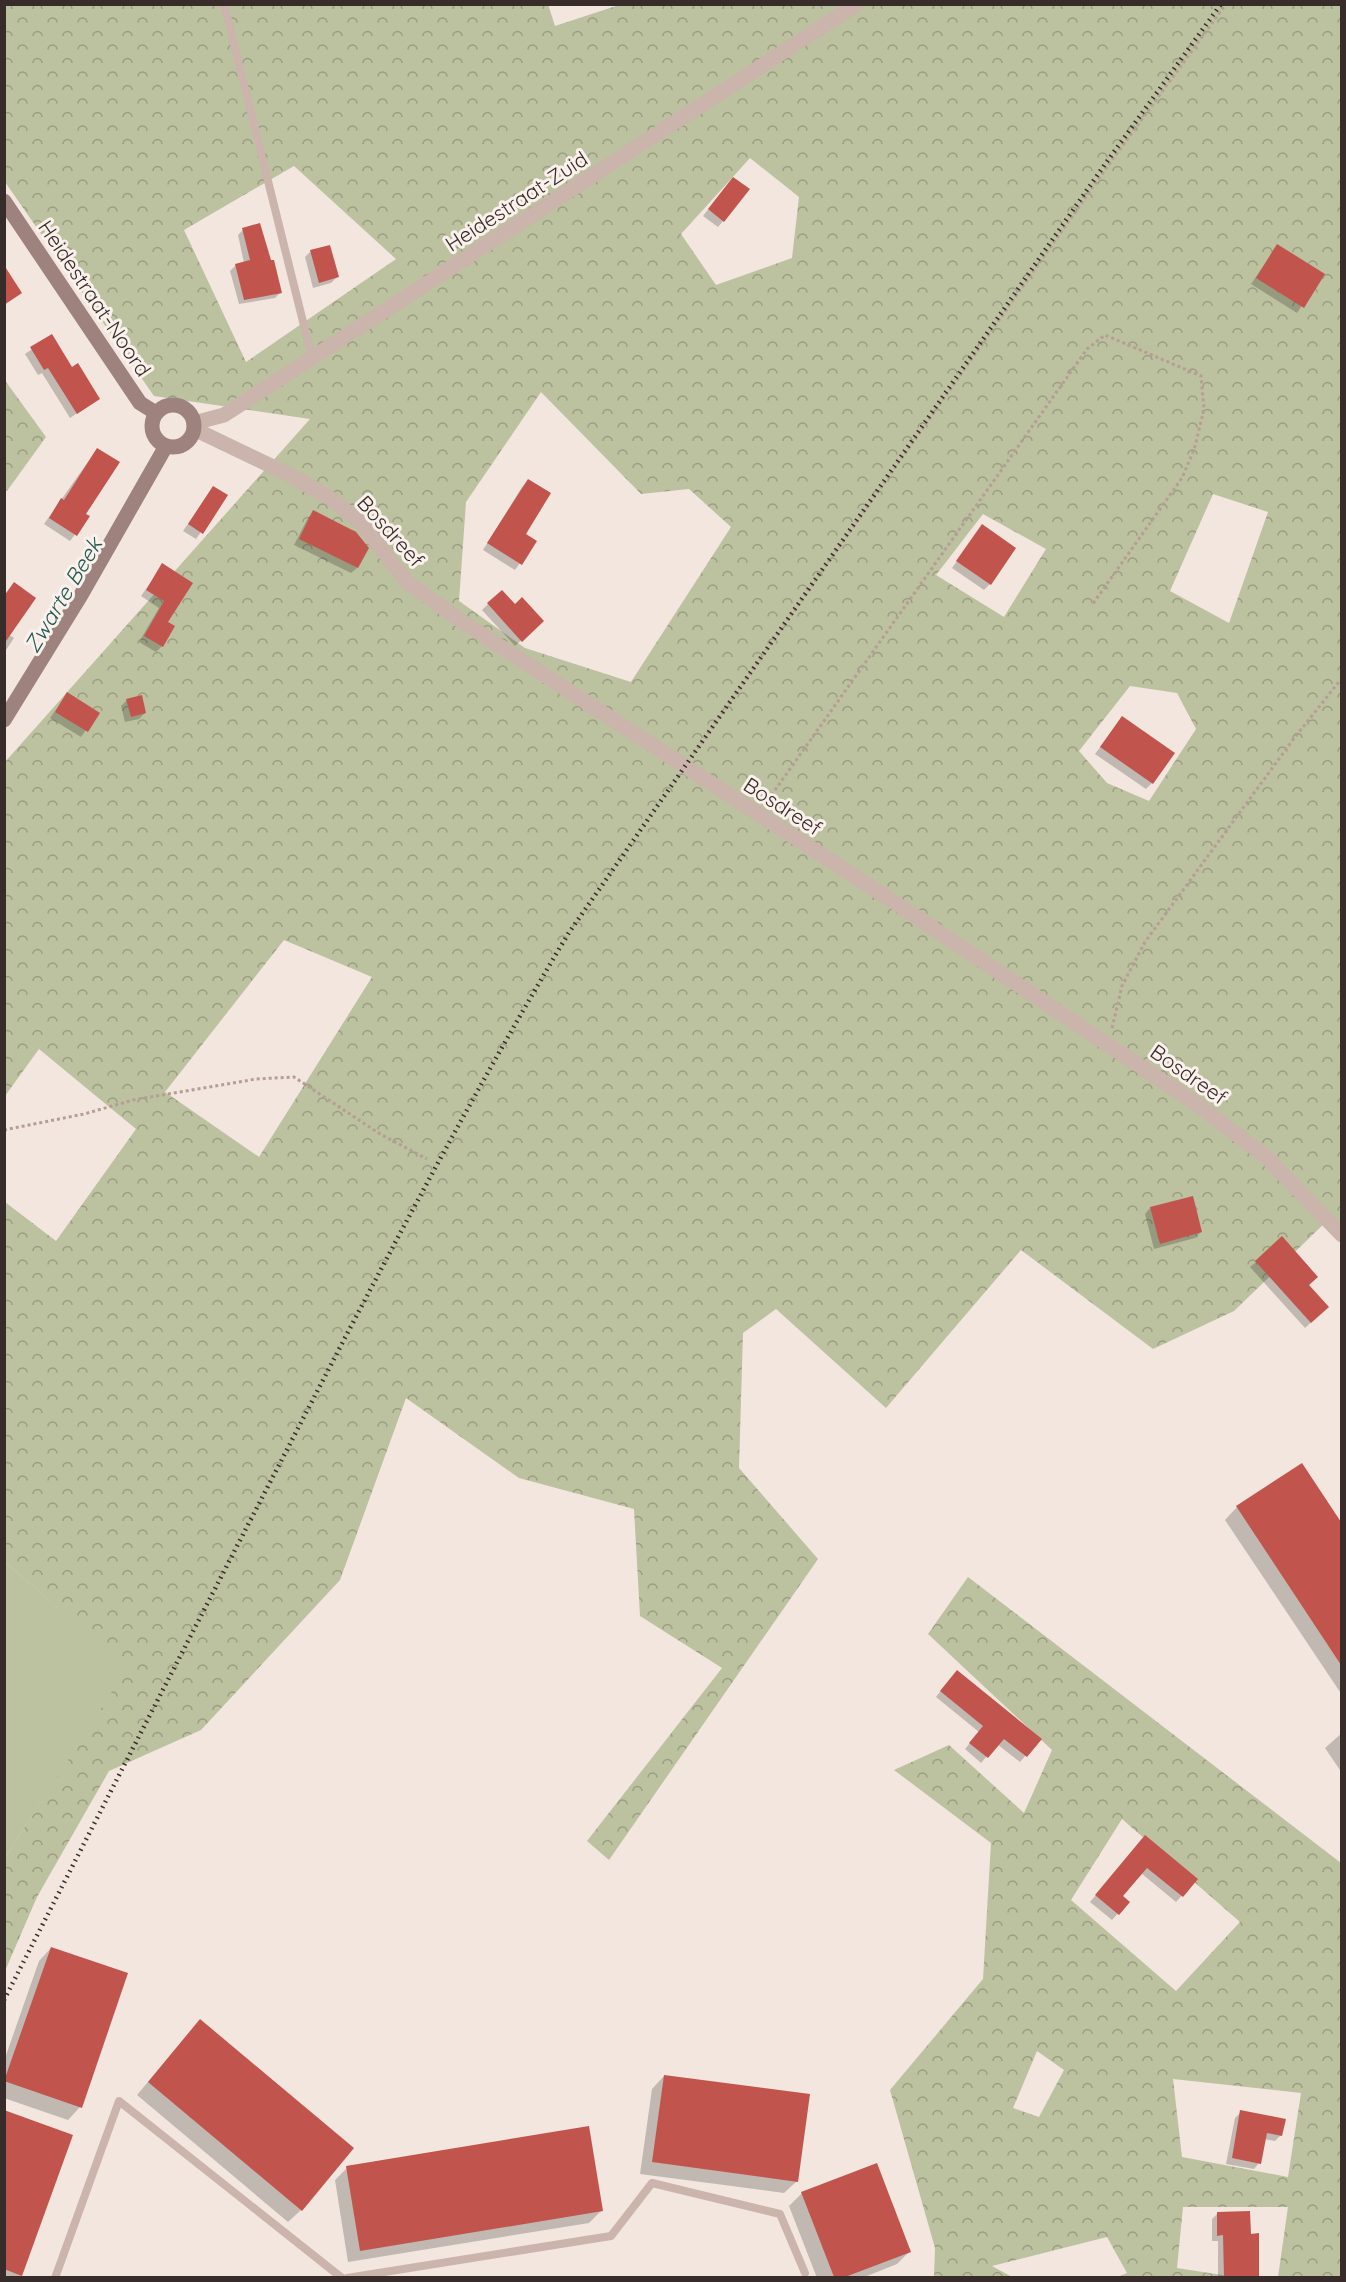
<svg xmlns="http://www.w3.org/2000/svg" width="1346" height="2282" font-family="Quicksand,sans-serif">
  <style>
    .grass { fill: #bcc19f }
    .forest { fill: url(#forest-crowns); fill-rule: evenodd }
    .shadow { fill: #0003 }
    .building { fill: #c2544e }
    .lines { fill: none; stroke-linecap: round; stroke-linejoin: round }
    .path { stroke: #b69d95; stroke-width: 3; stroke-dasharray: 3 3; stroke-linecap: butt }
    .lane { stroke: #cab4ab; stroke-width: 8 }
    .street { stroke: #cab4ab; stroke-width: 15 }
    .secondary { stroke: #9e827d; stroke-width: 15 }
    .rail { stroke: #382c2a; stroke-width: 4.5; stroke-dasharray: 1.5 4.5; stroke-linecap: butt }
    .labels { text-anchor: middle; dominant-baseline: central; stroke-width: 6; stroke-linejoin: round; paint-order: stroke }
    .street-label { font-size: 21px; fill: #382c2a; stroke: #faf1ec }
    .water-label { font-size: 22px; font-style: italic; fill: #215952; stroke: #faf1ec }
  </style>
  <defs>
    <pattern id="forest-crowns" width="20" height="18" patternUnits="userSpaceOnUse" patternTransform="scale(1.5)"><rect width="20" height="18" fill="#bcc19f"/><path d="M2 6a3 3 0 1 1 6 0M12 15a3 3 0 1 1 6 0" fill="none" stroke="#9a9d82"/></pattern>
  </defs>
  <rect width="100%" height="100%" fill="#f2e6df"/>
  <polygon class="grass" points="5,1562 128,1668 5,1858"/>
  <g class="forest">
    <path d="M548 4 555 26 622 4 1341 5V1224L1332 1216 1234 1311 1153 1349 1021 1250 886 1408 776 1309 743 1333 739 1468 818 1559 609 1860 587 1841 722 1668 640 1616 634 1509 519 1478 406 1398 340 1580 201 1730 109 1771 37 1897 5 1971V1858L127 1668 5 1562V1202L56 1241 136 1129 39 1049 5 1096V762L310 419 154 396 5 182V5ZM750 158 799 197 792 258 716 285 681 234ZM294 166 396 259 246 362 184 230ZM541 392 641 494 689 489 731 527 631 682 525 648 459 601 466 502ZM1213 494 1268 512 1229 623 1170 591ZM983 514 1046 549 1004 617 936 575ZM1130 686 1177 693 1196 729 1149 801 1107 783 1079 751ZM284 940 372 977 259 1157 165 1092Z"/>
    <polygon points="4,379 46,437 7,491 4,489"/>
    <path d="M968 1577 1341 1863V2277H1278L1288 2207H1183L1177 2268 1235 2277H1118L1127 2273 1107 2237 992 2266 1012 2277H934L935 2248 890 2090 983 1979 991 1843 894 1770 949 1745 1024 1813 1052 1750 928 1634ZM1122 1819 1240 1922 1176 1991 1071 1900ZM1037 2051 1064 2070 1039 2117 1013 2108ZM1173 2079 1301 2093 1288 2177 1182 2157Z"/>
  </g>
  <g class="shadow">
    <polygon points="728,184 723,221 718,227 703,216"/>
    <polygon points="243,230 281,292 275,298 239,304 230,271 236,265 244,263 238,235"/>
    <polygon points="1277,246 1323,274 1297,313 1251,284"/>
    <polygon points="311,251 337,277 331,283 313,288 305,257"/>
    <polygon points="51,336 72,369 98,399 70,418 42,373 38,375 25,354"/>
    <polygon points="97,449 84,514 88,517 70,541 44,524"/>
    <polygon points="528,481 523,535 535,542 515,570 483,550 522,487"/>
    <polygon points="213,488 226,496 196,539 183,531"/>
    <polygon points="313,512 357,568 351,573 294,545 308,518"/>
    <polygon points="982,526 990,584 984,590 952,568"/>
    <polygon points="163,565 166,623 162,646 156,652 139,642 159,608 141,596"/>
    <polygon points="4,596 9,635 14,638 4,653"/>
    <polygon points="488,604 514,606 536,627 515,646 482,610"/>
    <polygon points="67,694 98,713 81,737 50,718"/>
    <polygon points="127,700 145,713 139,719 125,722 121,706"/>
    <polygon points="1122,718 1152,783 1146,789 1095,754"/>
    <polygon points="1150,1208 1201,1232 1195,1238 1154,1249 1145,1214"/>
    <polygon points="1256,1262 1307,1285 1327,1307 1305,1328 1250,1267"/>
    <polygon points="1237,1507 1342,1523 1342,1695 1225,1520"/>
    <polygon points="951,1678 1039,1740 1020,1762 997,1744 981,1763 965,1749 979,1732 936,1697"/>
    <polygon points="1342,1733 1342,1773 1325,1748"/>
    <polygon points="1140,1843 1196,1880 1176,1902 1141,1873 1121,1896 1128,1902 1112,1920 1090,1902"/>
    <polygon points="51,1948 80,2107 68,2120 4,2098 4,2061 39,1961"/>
    <polygon points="188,2034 301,2210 288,2222 137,2095"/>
    <polygon points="664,2076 797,2181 784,2193 640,2174 652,2089"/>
    <polygon points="4,2111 71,2136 20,2278 4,2278"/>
    <polygon points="1241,2112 1281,2135 1275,2141 1264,2139 1259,2163 1254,2169 1226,2164 1235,2118"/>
    <polygon points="347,2168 602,2210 589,2223 348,2262 335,2180"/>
    <polygon points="802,2193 909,2252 897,2264 862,2278 817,2278 789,2206"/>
    <polygon points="1218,2213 1249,2235 1258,2276 1256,2278 1218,2278 1218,2241 1212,2241 1212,2219"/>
  </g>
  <g class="building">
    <polygon points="733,177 750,189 724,222 708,209"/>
    <polygon points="260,223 271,260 274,260 282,293 244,300 235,264 250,260 242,228"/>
    <polygon points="1277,244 1325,274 1304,308 1256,278"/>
    <polygon points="330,245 339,277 319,283 310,250"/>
    <polygon points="4,265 22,293 4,305"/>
    <polygon points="52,334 72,367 78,363 100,399 77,414 48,368 44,370 30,347"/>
    <polygon points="97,448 120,462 86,514 90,516 77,536 49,518 61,498 64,500"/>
    <polygon points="528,479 551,493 526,534 537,541 522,565 487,543"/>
    <polygon points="213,486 228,495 203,534 188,524"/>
    <polygon points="313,510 356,532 369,548 358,568 299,539"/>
    <polygon points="982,524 1016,548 991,585 956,561"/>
    <polygon points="162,563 193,583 168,622 175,626 163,647 144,636 164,601 146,590"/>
    <polygon points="14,582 36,598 4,644 4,596"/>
    <polygon points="502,590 515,604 522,597 544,621 522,642 487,603"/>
    <polygon points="67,692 100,713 88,732 55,712"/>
    <polygon points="142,695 146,713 131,717 126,699"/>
    <polygon points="1122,716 1175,753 1153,784 1100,747"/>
    <polygon points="1193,1196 1202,1232 1160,1244 1150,1207"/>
    <polygon points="1282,1236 1318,1277 1309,1285 1329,1307 1311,1323 1255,1261"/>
    <polygon points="1302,1463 1341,1522 1341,1665 1236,1506"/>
    <polygon points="957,1670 1042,1739 1027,1757 1004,1739 988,1758 969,1743 983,1726 940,1691"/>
    <polygon points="1145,1835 1198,1879 1183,1897 1147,1868 1123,1896 1130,1902 1119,1915 1095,1895"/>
    <polygon points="51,1947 128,1973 82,2108 4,2081"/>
    <polygon points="200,2019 354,2148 302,2211 148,2082"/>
    <polygon points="664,2075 810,2094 798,2182 652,2162"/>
    <polygon points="4,2110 73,2135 22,2276 4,2269"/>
    <polygon points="1240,2110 1286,2119 1282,2136 1267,2133 1261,2164 1232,2158"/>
    <polygon points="589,2126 603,2211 360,2251 346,2166"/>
    <polygon points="877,2163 911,2252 845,2277 834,2277 801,2192"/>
    <polygon points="1250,2211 1251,2234 1259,2233 1259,2277 1224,2277 1223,2235 1217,2236 1217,2212"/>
  </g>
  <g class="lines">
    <g class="path">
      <polyline points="694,753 1107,167 1226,4"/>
      <polyline points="768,800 1087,349 1105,335 1201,376 1204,409 1194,450 1182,478 1092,605"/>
      <polyline points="1112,1028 1122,986 1145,942 1295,737 1342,678"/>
      <polyline points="4,1130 84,1114 133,1100 256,1079 294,1077 380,1134 427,1159"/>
    </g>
    <g class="lane">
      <polyline points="224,4 312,358"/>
      <polyline points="55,2278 119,2101 342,2278"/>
      <polyline points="347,2278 611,2236 652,2183 780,2214 805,2273"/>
    </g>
    <g class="street">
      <polyline points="194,423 224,415 857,4"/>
      <polyline points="194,429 292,476 333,500 363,525 406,581 461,621 888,898 1194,1102 1266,1157 1342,1235"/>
    </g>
    <g class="secondary">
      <polyline points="4,201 140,403 156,413"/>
      <circle cx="173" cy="426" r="21"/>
      <polyline points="4,720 81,595 166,446"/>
    </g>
    <path class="rail" d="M4 2000C95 1822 186 1644 278 1467 371 1287 464 1108 568 934L1103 167 1221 4"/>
  </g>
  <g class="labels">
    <g class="street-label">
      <text transform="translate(516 201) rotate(-33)">Heidestraat-Zuid</text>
      <text transform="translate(95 298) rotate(56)">Heidestraat-Noord</text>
      <text transform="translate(391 531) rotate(48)">Bosdreef</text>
      <text transform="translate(783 806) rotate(33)">Bosdreef</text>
      <text transform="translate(1189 1074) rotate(35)">Bosdreef</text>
    </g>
    <g class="water-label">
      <text transform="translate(63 595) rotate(-59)">Zwarte Beek</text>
    </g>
  </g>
  <rect width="1346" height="2282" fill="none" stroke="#382c2a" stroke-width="12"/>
</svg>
